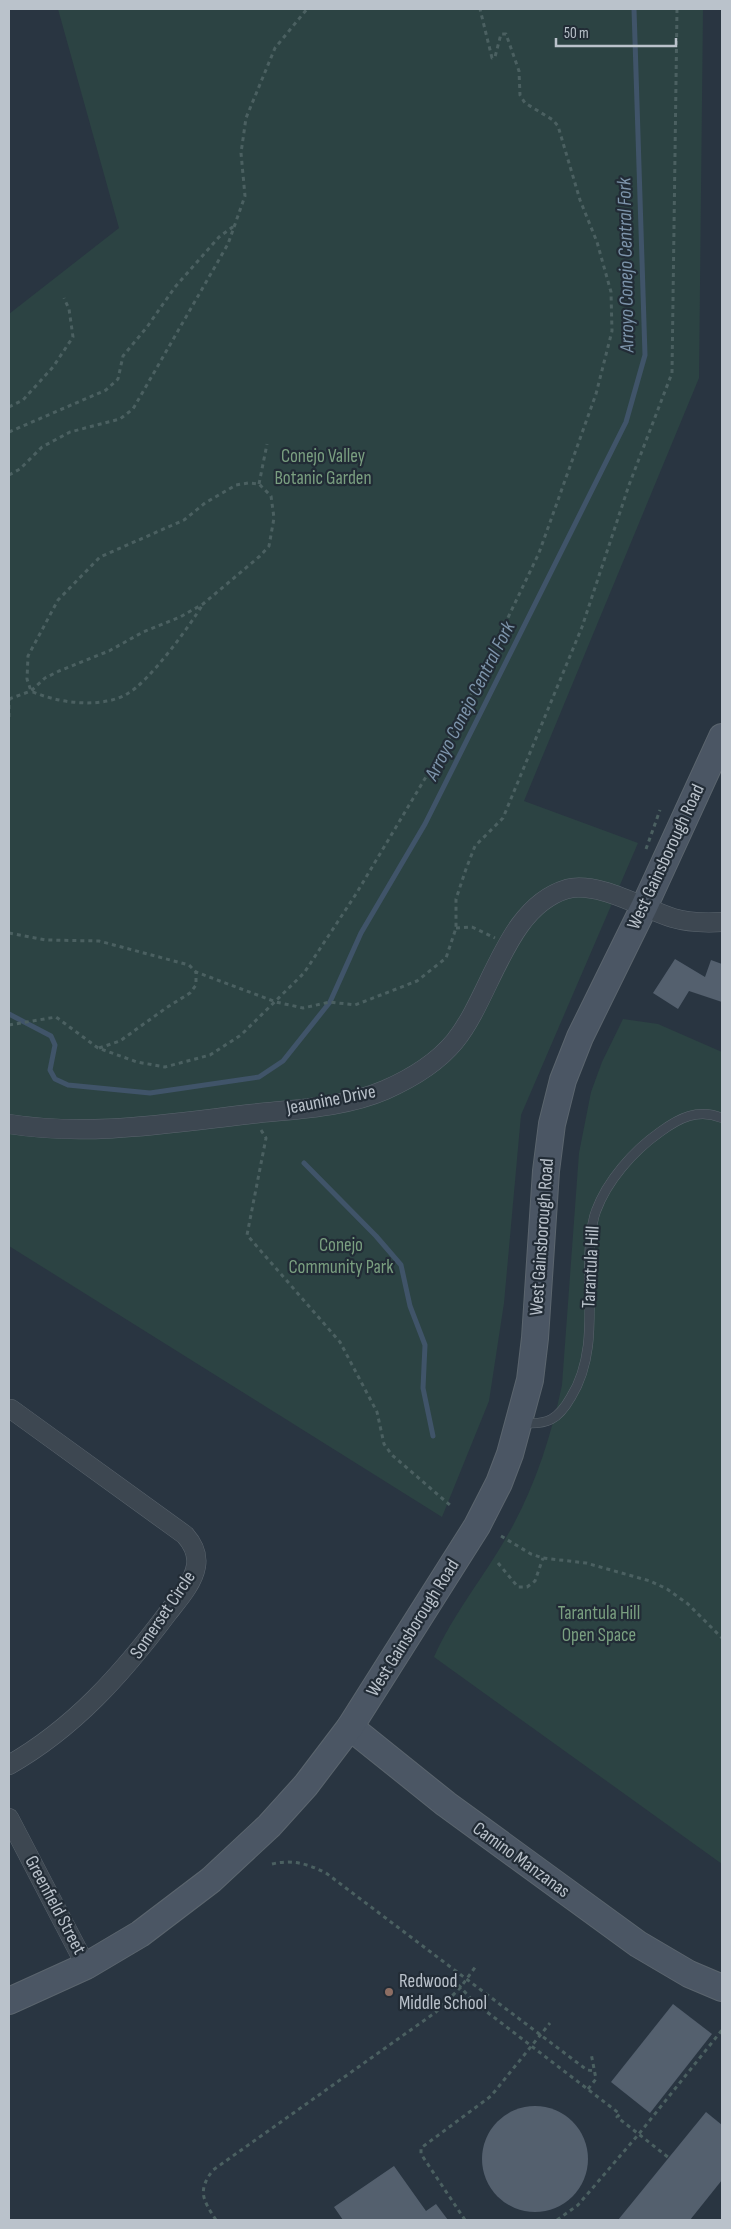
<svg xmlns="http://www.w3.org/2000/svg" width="731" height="2229" font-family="'Sofia Sans Condensed',sans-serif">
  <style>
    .green { fill: #2c4343 }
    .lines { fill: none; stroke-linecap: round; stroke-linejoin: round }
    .stream { stroke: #405469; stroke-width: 5 }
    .building { fill: #54606e }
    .lane-casing { stroke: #5b656e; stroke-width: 10 }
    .street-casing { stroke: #5b656e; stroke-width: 20 }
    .secondary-casing { stroke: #5b656e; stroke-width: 28 }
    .path { stroke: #4b6061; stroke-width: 3; stroke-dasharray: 4 4; stroke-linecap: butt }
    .lane { stroke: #3d4751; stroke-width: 9 }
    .street { stroke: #3d4751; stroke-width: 19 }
    .secondary { stroke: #4b5664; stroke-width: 26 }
    .education-dot { fill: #8d6e63; stroke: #222c36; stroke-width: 2 }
    .labels { text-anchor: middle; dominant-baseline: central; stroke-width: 4.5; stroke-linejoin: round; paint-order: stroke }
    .park-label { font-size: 19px; fill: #7a9f80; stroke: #222c36 }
    .street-label { font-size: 19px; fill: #bac2cb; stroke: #222c36 }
    .poi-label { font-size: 19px; fill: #bac2cb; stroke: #222c36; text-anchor: start }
    .water-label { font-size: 20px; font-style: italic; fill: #7d94ab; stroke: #222c36 }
  </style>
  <rect width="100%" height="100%" fill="#293541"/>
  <g class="green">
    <polygon points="58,9 703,9 699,378 524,801 638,843 521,1115 504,1303 489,1401 442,1517 9,1246 9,314 119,228"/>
    <path d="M623 1019 658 1024 722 1052V1864L434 1657C453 1614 484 1577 507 1536 534 1490 551 1437 562 1385L579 1153 591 1092 602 1062Z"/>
  </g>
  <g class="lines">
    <g class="stream">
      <polyline points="9,1014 51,1036 55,1045 50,1070 55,1079 68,1085 150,1093 259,1077 283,1061 330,1002 361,933 425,824 626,422 645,355 634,9"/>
      <polyline points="304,1163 376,1236 401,1265 410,1306 425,1345 423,1388 433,1436"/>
    </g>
  </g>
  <g class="building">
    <polygon points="675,959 705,977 711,960 722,964 722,1002 689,991 678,1009 653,993"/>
    <polygon points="673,2004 712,2034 650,2113 611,2082"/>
    <circle cx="535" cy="2159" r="53"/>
    <polygon points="706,2112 722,2125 722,2180 690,2220 618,2220"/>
    <polygon points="394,2166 426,2211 436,2204 448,2220 343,2220 334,2207"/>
  </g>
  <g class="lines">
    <defs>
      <path id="lane" d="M522 1423C547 1425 558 1420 571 1397 599 1352 586 1296 590 1245 591 1234 592 1221 596 1211 607 1181 633 1151 660 1132 679 1118 698 1108 722 1118"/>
      <g id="street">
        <path d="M9 1124C89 1137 171 1123 251 1114 295 1109 343 1108 385 1090 410 1079 437 1063 455 1041 492 995 506 907 567 889 598 881 644 909 673 918 690 923 705 923 722 922"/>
        <path d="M9 1765C74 1728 122 1674 167 1614 177 1601 193 1584 196 1566 198 1554 193 1544 185 1535L11 1409"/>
        <polyline points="9,1818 86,1966"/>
      </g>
      <g id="secondary">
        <polyline points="350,1727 446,1804 638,1944 689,1974 722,1988"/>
        <polyline points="9,2001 86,1966 140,1934 211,1880 269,1826 306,1785 350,1727 477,1526 499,1483 510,1454 530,1380 535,1338 546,1171 552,1124 563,1080 580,1037 644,907 722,737"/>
      </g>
    </defs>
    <use href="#lane" class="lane-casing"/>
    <use href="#street" class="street-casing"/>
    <use href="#secondary" class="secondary-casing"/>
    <g class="path">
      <polyline points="9,407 23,400 53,367 73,337 69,309 64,298"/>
      <polyline points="9,432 106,390 118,379 123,356 147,327 175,287 219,237 234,226"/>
      <polyline points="9,475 20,469 42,447 70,432 120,419 133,409 228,244 245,196 241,153 246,118 275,48 307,9"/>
      <polyline points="259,484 267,444"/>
      <path d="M9 699 31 691 45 678 59 671 109 651 143 632 180 617 203 604 260 556 269 546 274 518 271 496 259 484 248 483 236 485 205 503 184 520 100 557 58 600 28 656 27 679 31 691C57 703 101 709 127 694 149 682 189 627 203 604"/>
      <polyline points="9,717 9,699"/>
      <polyline points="646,849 660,810"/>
      <polyline points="456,928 472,927 495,938"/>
      <polyline points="9,933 46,940 99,941 189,965 196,972 276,1002 303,1008 330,1002 355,1005 417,981 446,958 456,928 456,899 466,869 475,846 503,818 582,627 629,485 672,373 677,9"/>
      <polyline points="9,1025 56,1017 98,1048 137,1062 165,1067 210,1055 241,1035 304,973 356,894 454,730 539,553 596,394 612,331 611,292 597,242 580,200 558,126 553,120 525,103 520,95 519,71 506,34 501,34 495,57 492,58 480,9"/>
      <polyline points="99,1048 120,1041 166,1008 190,993 196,985 196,972"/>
      <polyline points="261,1130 266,1138 247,1235 340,1342 377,1412 384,1444 392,1455 451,1506"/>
      <polyline points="501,1536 531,1554 543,1558 586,1563 650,1581 667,1589 688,1604 722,1638"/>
      <polyline points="498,1563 518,1587 527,1587 535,1581 543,1558"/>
      <path d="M272 1864C292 1859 308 1864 326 1873L587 2070 595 2071"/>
      <polyline points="453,1979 474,2002 620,2114 617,2117 669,2158"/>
      <polyline points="588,2089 596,2079 591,2053"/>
      <path d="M216 2220C203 2200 197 2191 213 2170L436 2012 460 1988 476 1966"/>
      <polyline points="465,2220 421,2154 421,2148 491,2096 550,2023"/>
      <polyline points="557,2220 578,2205 638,2135 722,2030"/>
    </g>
    <use href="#lane" class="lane"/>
    <use href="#street" class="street"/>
    <use href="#secondary" class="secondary"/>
  </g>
  <circle class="education-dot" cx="389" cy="1992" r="5"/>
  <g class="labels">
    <g class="park-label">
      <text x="323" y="456">Conejo Valley<tspan x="323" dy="22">Botanic Garden</tspan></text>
      <text x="341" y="1245">Conejo<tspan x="341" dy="22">Community Park</tspan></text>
      <text x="599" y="1613">Tarantula Hill<tspan x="599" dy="22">Open Space</tspan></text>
    </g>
    <g class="street-label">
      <text transform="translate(666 857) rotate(-65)">West Gainsborough Road</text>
      <text transform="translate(331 1100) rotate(-11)">Jeaunine Drive</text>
      <text transform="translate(542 1237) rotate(-86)">West Gainsborough Road</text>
      <text transform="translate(591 1267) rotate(-87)">Tarantula Hill</text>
      <text transform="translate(163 1615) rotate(-56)">Somerset Circle</text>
      <text transform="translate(413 1628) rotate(-58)">West Gainsborough Road</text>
      <text transform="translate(521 1860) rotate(36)">Camino Manzanas</text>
      <text transform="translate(55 1905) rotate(62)">Greenfield Street</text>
    </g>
    <g class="poi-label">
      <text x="399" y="1981">Redwood<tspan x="399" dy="22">Middle School</tspan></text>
    </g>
    <g class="water-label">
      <text transform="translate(626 265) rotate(-91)">Arroyo Conejo Central Fork</text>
      <text transform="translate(470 701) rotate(-63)">Arroyo Conejo Central Fork</text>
    </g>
  </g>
  <rect width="731" height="2229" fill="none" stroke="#bac2cb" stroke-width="20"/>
  <path d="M556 38v8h120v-8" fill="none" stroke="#bac2cb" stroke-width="2.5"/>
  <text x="564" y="38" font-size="15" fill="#bac2cb" stroke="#222c36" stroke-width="4" paint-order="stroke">50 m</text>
</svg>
